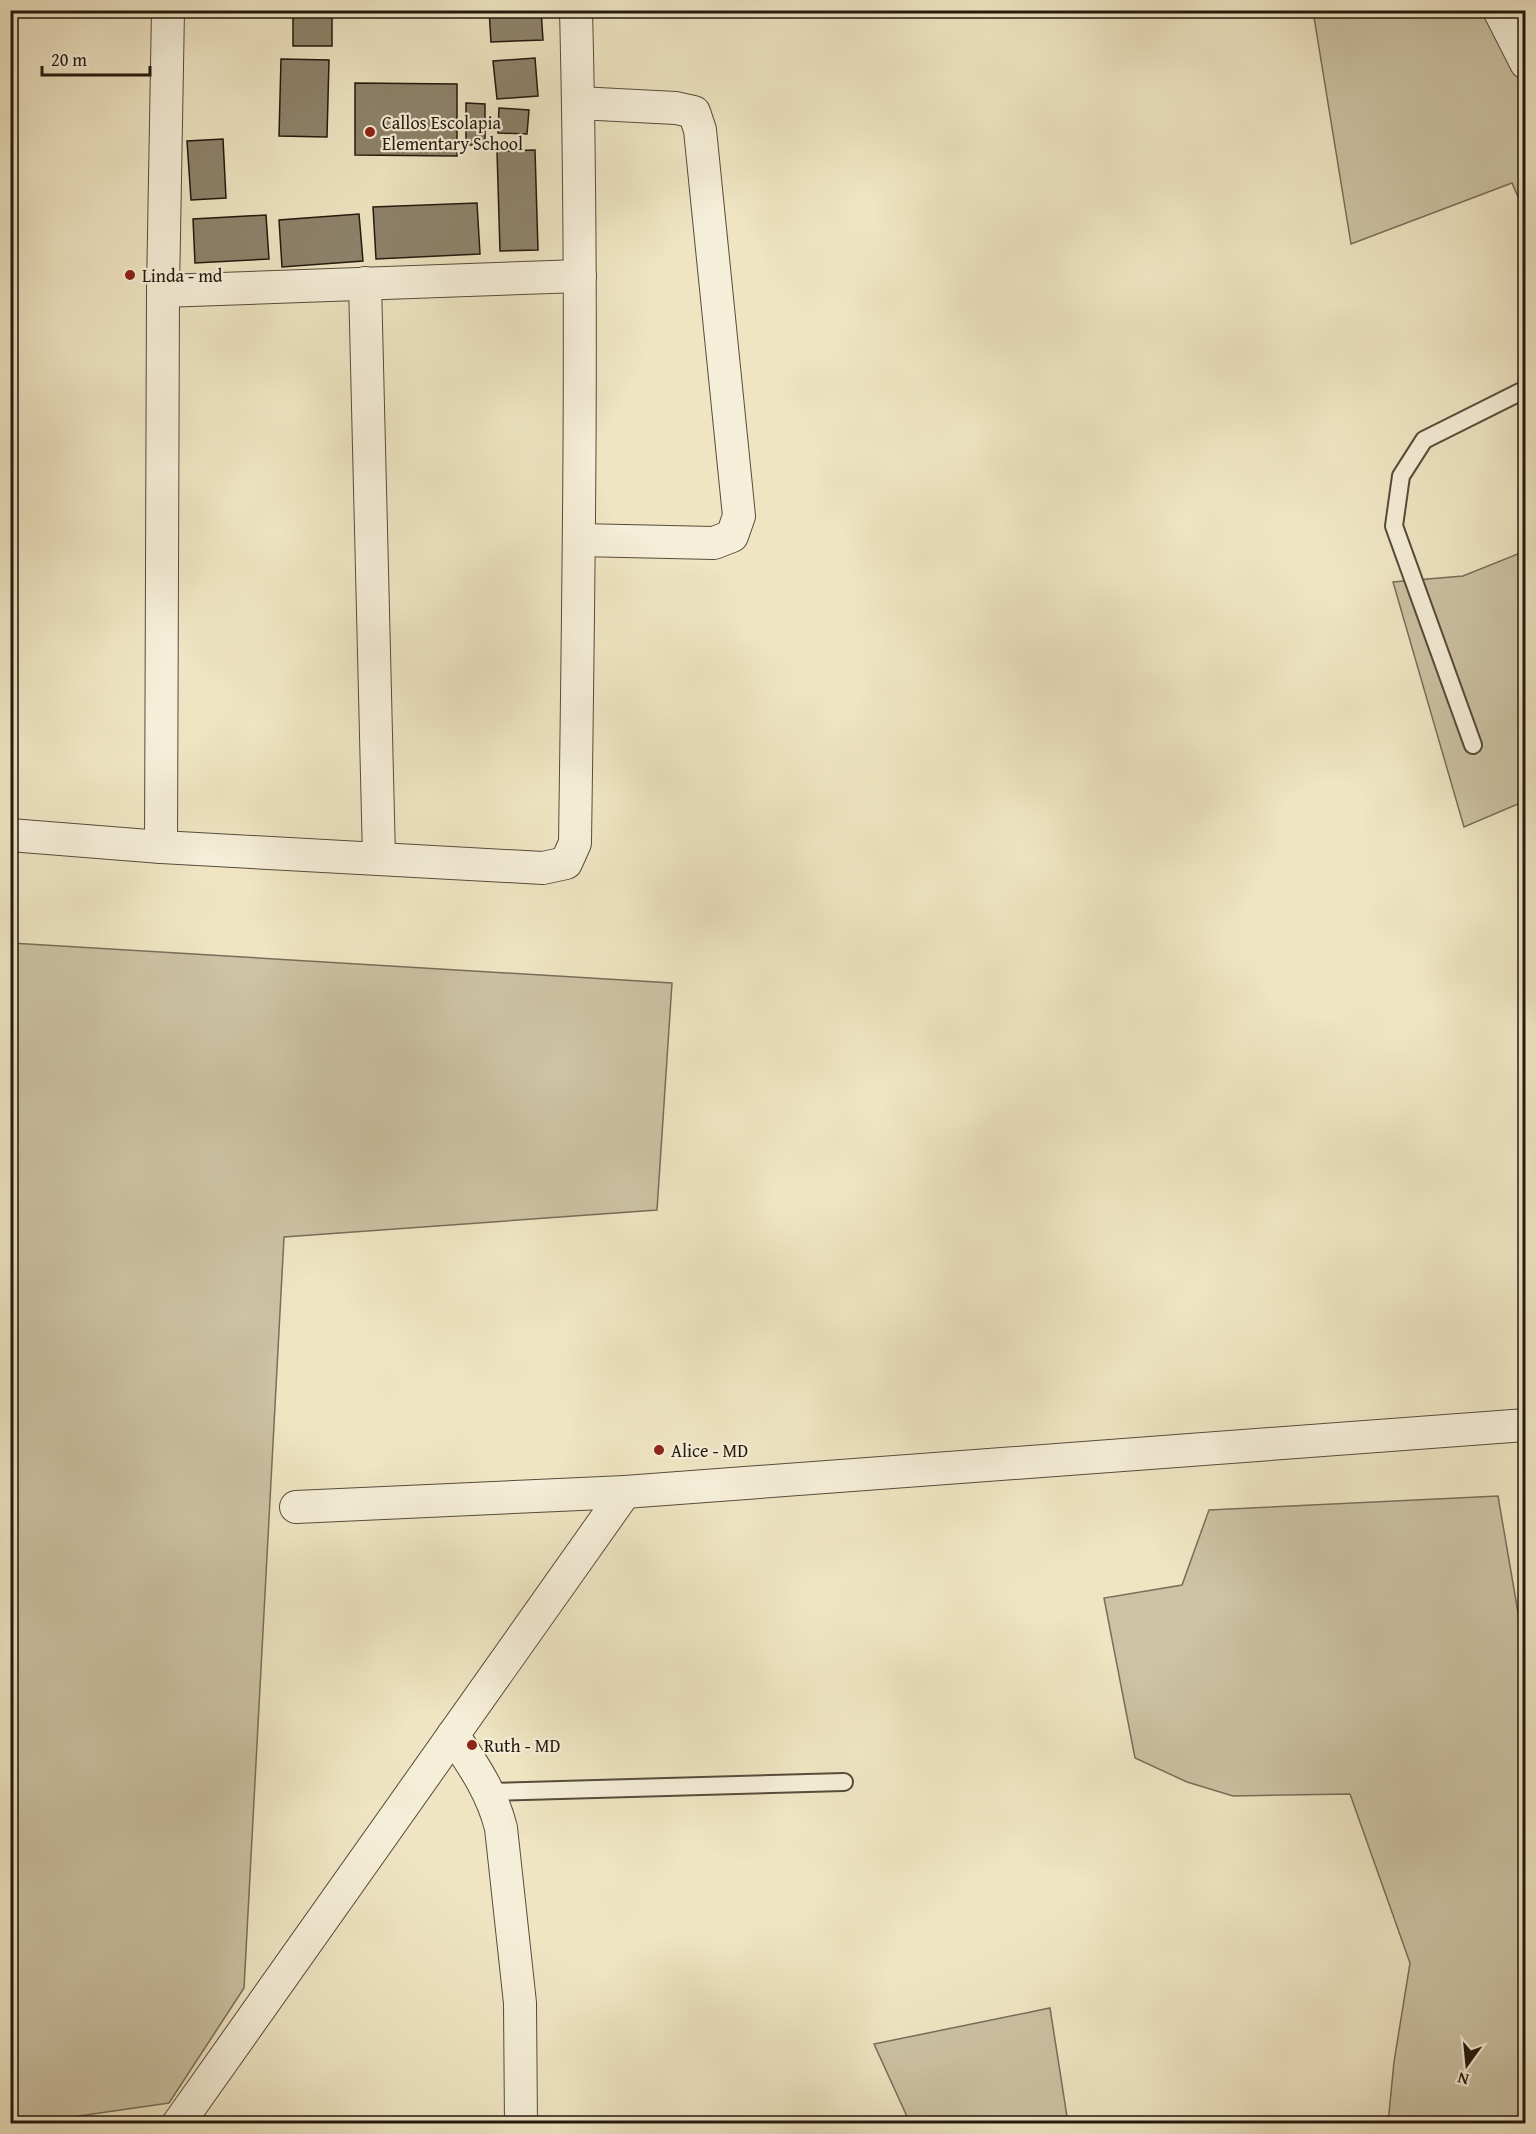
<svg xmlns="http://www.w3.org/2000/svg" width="1536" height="2134" font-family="'Gentium Book Plus',serif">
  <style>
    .green { fill: #ccc2a4; stroke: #786e59; stroke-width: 1.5 }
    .building { fill: #8e836c; stroke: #24190e; stroke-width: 1.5 }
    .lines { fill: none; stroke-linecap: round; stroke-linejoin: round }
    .service-casing { stroke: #574c3b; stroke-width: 20 }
    .minor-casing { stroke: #574c3b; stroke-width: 34 }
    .service { stroke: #f5eed8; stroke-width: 16 }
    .minor { stroke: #f5eed8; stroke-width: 32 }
    .poi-dot { fill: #8f2418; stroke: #f5eed8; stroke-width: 2 }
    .labels { text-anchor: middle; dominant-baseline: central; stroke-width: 4.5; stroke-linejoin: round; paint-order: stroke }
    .poi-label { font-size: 18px; fill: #24190e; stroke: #f5eed8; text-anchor: start }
  </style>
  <rect width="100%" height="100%" fill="#efe5c3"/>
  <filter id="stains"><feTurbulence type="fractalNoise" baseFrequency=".00333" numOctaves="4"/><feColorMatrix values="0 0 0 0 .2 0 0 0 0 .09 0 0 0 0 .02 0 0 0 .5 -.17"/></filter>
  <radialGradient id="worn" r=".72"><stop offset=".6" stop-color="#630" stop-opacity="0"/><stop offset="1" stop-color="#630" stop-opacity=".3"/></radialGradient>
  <g class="green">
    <polygon points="1313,11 1525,11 1525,213 1512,183 1351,244"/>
    <polygon points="1525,551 1525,801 1464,827 1393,582 1463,576"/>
    <polygon points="11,943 672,983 657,1210 284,1237 244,1988 169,2103 23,2124 10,2123"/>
    <polygon points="1498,1496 1526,1659 1525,2123 1388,2123 1394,2062 1410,1963 1350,1794 1233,1796 1187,1782 1135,1758 1104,1598 1182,1585 1209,1510"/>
    <polygon points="1050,2008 1068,2123 910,2123 874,2044"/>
  </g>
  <g class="building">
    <rect x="293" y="10" width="39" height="36"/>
    <polygon points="489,10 541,10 543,40 491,42"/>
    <polygon points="535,58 538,96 497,99 493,61"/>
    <polygon points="281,59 329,60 327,137 279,136"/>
    <polygon points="355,83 457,84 457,156 355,155"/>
    <polygon points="466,103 485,104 485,145 466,145"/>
    <polygon points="499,108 529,110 527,134 498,133"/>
    <polygon points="223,139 226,198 191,200 187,141"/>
    <polygon points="535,150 538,250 500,251 497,151"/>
    <polygon points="477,203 480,254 376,259 373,207"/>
    <polygon points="359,214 363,261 282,267 279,220"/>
    <polygon points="266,215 269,259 195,263 193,219"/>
  </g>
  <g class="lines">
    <defs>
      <g id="service">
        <polyline points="1473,745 1394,526 1401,476 1424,440 1526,389"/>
        <polyline points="489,1792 844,1782"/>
      </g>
      <g id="minor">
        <polyline points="1499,10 1526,63"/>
        <polyline points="578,103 676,108 694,112 700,130 739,516 732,536 714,543 579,540"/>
        <polyline points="365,283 379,858"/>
        <polyline points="163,291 580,276"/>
        <path d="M10 835 161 847 543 868 566 863 575 843C579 565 583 288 576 10"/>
        <polyline points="161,847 163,291 168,10"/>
        <polyline points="296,1507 625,1492 1526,1425"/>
        <path d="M453 1735C473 1765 492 1792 501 1828L520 2003 521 2124"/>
        <polyline points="178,2124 625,1492"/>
      </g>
    </defs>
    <use href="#service" class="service-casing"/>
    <use href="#minor" class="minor-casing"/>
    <use href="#service" class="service"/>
    <use href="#minor" class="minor"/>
  </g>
  <g class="poi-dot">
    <circle cx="370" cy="132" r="6"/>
    <circle cx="130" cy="275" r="6"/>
    <circle cx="659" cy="1450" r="6"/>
    <circle cx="472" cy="1745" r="6"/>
  </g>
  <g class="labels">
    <g class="poi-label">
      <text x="382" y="122">Callos Escolapia<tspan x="382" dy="21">Elementary School</tspan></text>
      <text x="142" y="275">Linda - md</text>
      <text x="671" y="1450">Alice - MD</text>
      <text x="484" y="1745">Ruth - MD</text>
    </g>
  </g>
  <rect width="1536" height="2134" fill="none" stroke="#efe5c3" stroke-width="36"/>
  <rect x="12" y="12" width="1512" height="2110" fill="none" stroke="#24190e" stroke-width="3"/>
  <rect x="18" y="18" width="1500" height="2098" fill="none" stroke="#24190e" stroke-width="1.5"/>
  <g transform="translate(1467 2065) rotate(195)" stroke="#f5eed8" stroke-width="4.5" paint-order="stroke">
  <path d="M0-4.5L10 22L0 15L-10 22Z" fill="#24190e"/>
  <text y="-9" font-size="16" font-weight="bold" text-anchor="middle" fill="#24190e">N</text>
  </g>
  <path d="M42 66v9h108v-9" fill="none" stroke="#24190e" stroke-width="3"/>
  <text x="51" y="66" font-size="18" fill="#24190e" stroke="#f5eed8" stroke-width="4.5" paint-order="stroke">20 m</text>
  <rect width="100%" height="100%" filter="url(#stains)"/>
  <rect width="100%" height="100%" fill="url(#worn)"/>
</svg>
